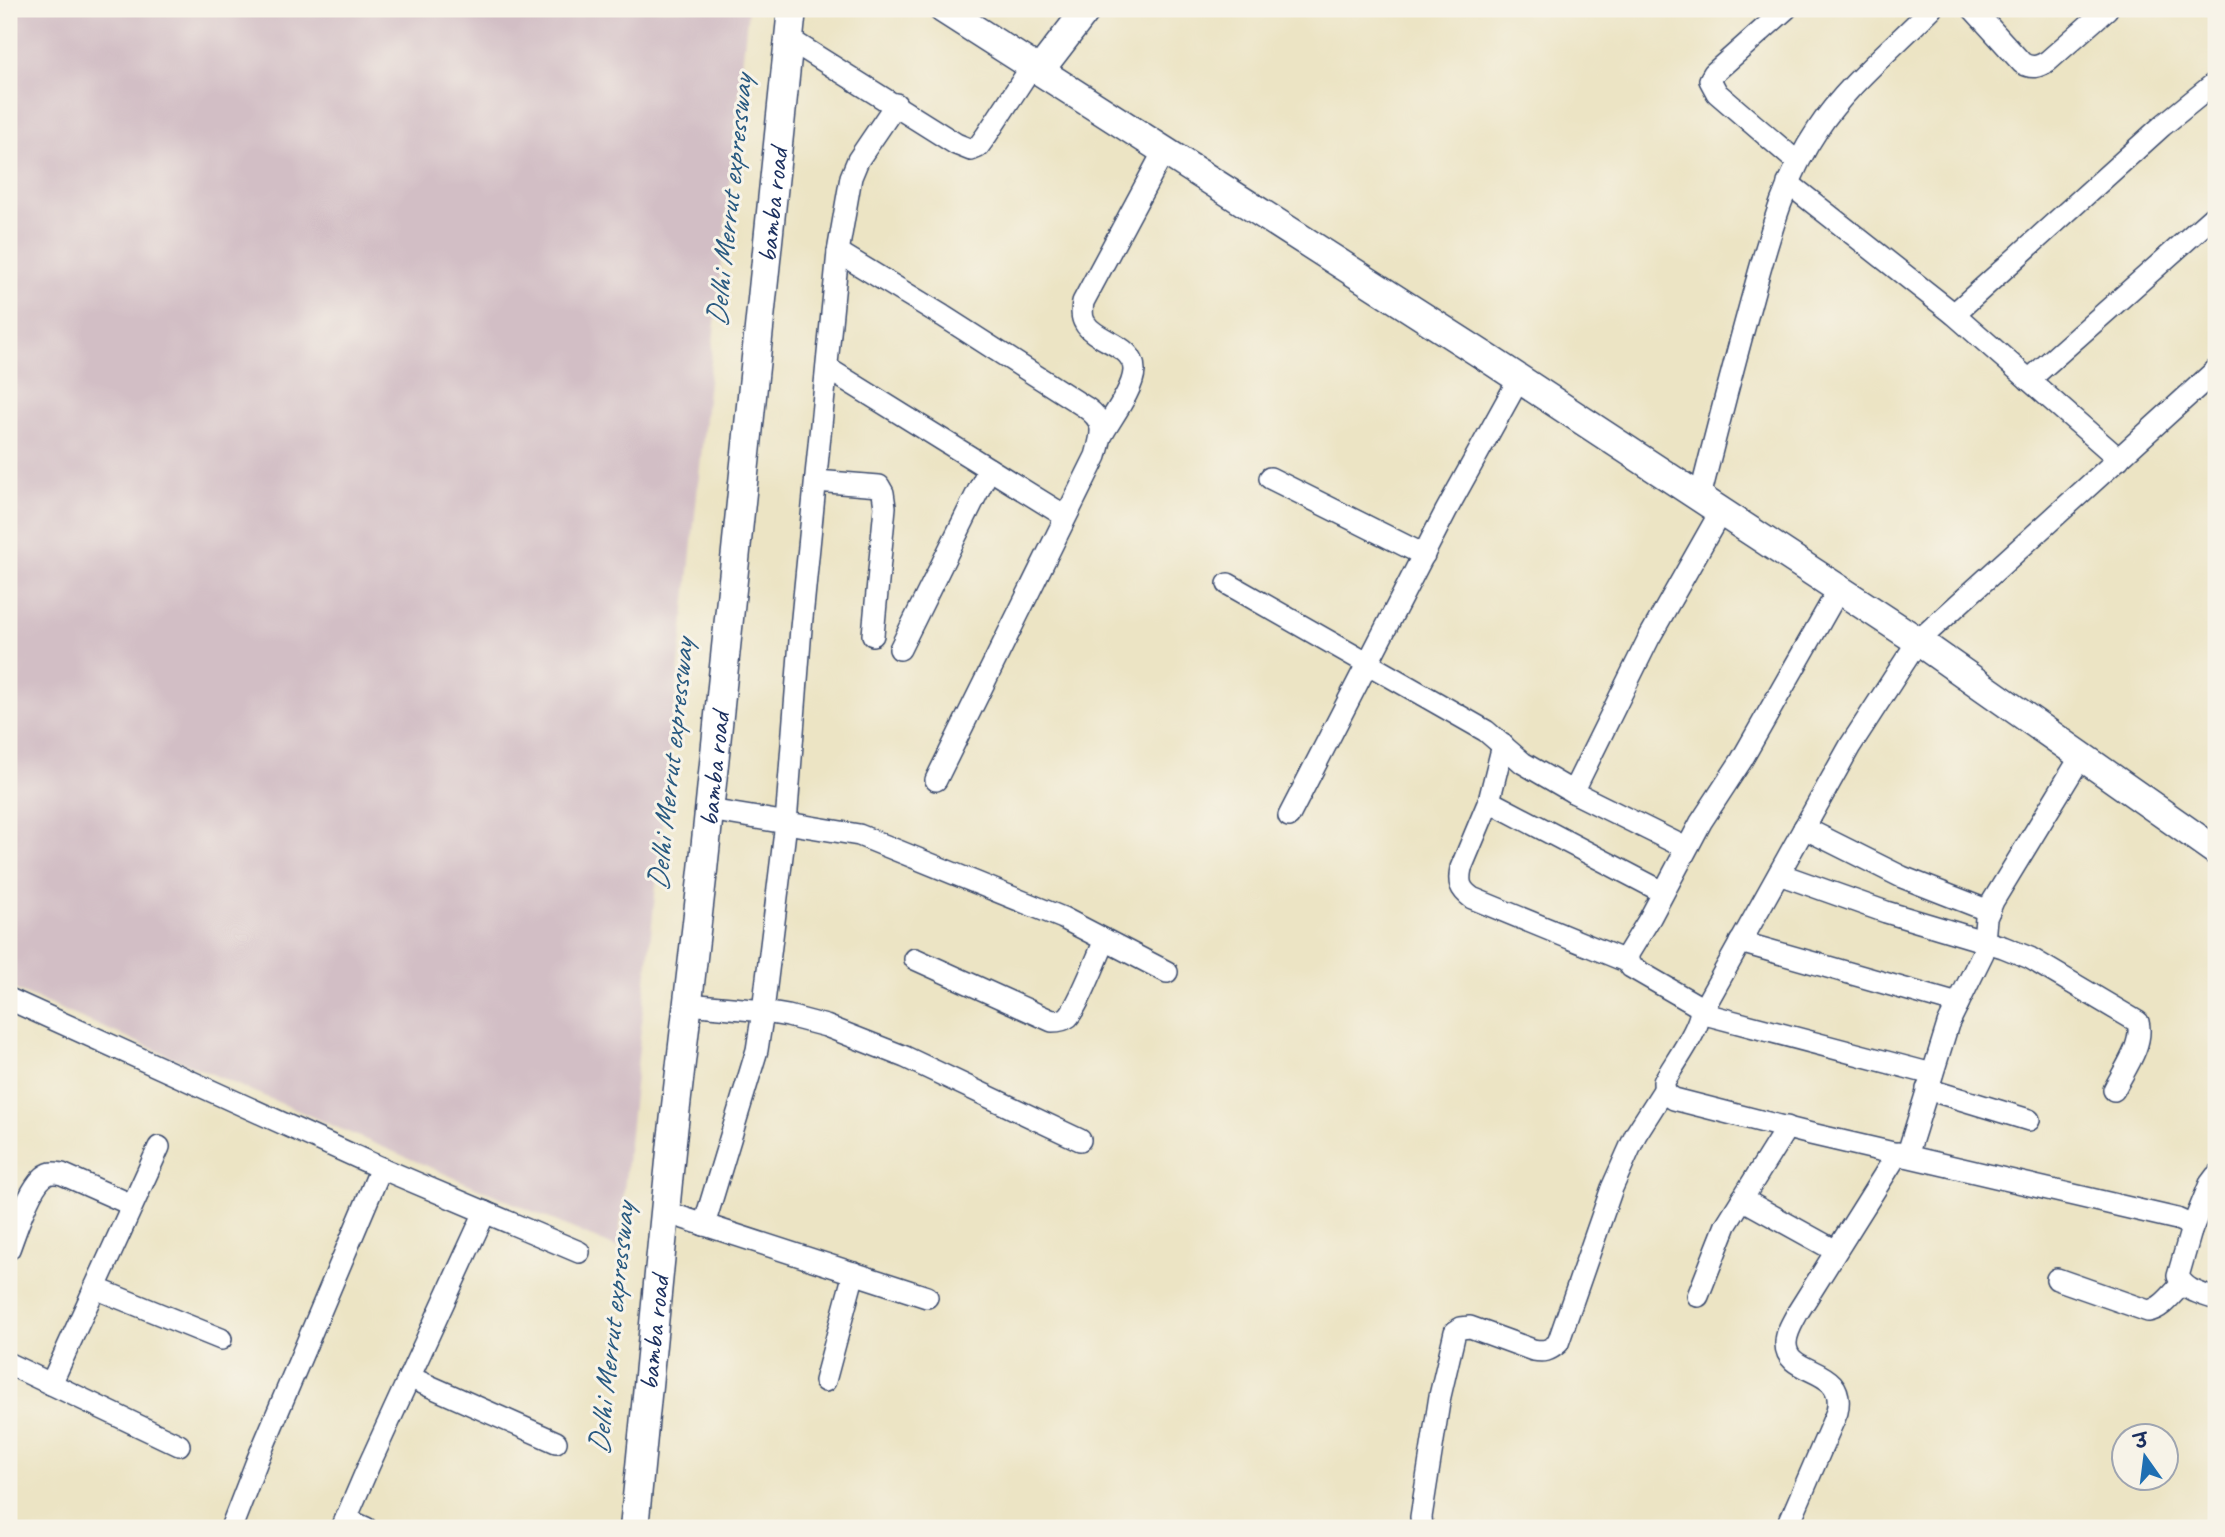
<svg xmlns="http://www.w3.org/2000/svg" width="2225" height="1537" font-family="Caveat,'Playpen Sans Deva',sans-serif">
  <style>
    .industrial { fill: #d2bec5 }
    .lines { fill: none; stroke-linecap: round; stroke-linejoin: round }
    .street-casing { stroke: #3a4a6d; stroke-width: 24 }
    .secondary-casing { stroke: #3a4a6d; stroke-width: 31 }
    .street { stroke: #fff; stroke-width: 21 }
    .secondary { stroke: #fff; stroke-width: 28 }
    .labels { text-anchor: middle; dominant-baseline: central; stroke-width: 6; stroke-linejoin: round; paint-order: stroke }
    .street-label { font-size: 28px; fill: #1b2f5e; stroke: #f7f3e8 }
    .water-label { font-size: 30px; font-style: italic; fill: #295a81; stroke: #f7f3e8 }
  </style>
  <rect width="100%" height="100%" fill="#f7f3e8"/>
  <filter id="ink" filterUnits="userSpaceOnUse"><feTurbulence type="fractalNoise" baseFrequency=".0143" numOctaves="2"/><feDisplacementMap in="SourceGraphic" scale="14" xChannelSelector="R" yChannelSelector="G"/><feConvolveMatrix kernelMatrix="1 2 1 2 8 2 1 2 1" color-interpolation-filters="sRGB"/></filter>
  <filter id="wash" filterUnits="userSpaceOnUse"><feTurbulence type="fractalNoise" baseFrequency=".00686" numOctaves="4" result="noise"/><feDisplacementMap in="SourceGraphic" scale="28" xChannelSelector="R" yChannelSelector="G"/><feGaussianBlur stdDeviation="1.57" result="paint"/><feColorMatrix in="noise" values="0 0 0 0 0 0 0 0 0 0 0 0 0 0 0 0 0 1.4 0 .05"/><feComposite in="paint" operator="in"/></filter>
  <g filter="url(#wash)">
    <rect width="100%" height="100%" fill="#ece4c4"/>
    <polygon class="industrial" points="13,9 748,9 618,1248 9,987 9,19"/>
  </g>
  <g filter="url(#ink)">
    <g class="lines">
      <defs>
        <g id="street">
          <polyline points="1786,9 1714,73 1710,80 1717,93 1797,162"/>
          <path d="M1973 9 2022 63C2032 69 2038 67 2048 61L2107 9"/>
          <polyline points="789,39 956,144 971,150 978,147 986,136 1032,66"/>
          <polyline points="1788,183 1954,314 2119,459"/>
          <path d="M838 252 943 316 1085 407C1107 422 1102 434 1096 456L936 780"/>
          <polyline points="1954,314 2162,126 2216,82"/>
          <polyline points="827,368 1065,516"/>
          <polyline points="2029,380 2216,214"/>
          <path d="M1102 435C1111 418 1133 390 1134 371 1135 344 1095 342 1085 323 1081 317 1082 309 1083 302L1164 151"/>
          <polyline points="1270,478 1424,555"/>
          <polyline points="816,481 879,486 883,493 885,507 873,635"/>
          <path d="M1700 497C1717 429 1735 360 1754 291 1770 234 1784 179 1818 129 1846 86 1895 46 1931 9"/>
          <polyline points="1228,584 1486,731 1523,763 1573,792 1686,848"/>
          <path d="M1839 589 1741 761 1701 822 1650 918 1628 954V962L1631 967 1700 1007C1704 1025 1673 1064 1664 1082 1664 1091 1666 1094 1674 1099L1811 1134 2177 1219 2186 1223 2191 1231 2178 1276C2185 1291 2202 1294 2216 1299"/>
          <polyline points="900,649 989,469"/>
          <path d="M1503 745 1489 801 1461 868C1458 883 1460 889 1472 898L1628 962"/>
          <polyline points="1573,792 1649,638 1721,511"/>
          <polyline points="1489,801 1663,892"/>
          <polyline points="709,810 859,835 1063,918 1167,972"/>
          <polyline points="1289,816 1446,511 1519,379"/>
          <polyline points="1804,828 1902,877 1989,911"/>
          <path d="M1779 874 1886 912 2003 947 2030 958 2138 1022C2144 1044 2124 1070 2114 1090"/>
          <polyline points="1740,942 1958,1004"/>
          <path d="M915 959 1052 1021C1057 1021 1063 1021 1068 1017 1078 1007 1098 956 1105 940"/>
          <polyline points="9,999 381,1168 579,1252"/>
          <polyline points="688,1004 753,1010 788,1016 826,1026 905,1057 1080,1140"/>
          <polyline points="1932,1074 1701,1013 1850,746 1918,641 2216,370"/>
          <polyline points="1927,1089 2029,1120"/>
          <polyline points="1907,1156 1948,1024 1983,953 1986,918 1993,901 2082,755"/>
          <polyline points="1742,1199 1836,1251"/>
          <polyline points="665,1212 927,1297"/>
          <polyline points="704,1225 757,1050 763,1011 786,823 801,628 838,252 851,177 858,160 896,104"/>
          <polyline points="2191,1231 2210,1184 2216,1176"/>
          <path d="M9 1249C16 1231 32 1177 51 1173 52 1172 62 1174 62 1174L132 1205"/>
          <path d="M2057 1279 2148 1311C2162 1309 2172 1294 2182 1284"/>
          <polyline points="95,1288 221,1339"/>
          <polyline points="1698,1296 1726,1225 1787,1127"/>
          <polyline points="9,1364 179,1445"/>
          <polyline points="409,1377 556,1442"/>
          <polyline points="825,1381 854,1273"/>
          <polyline points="51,1384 159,1147"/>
          <polyline points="346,1519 366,1528"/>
          <polyline points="231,1528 257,1461 381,1168"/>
          <polyline points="342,1528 369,1465 485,1212"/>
          <path d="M1422 1528 1421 1517 1440 1396 1455 1332 1461 1328 1470 1327 1533 1350C1544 1352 1549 1351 1558 1343L1612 1188 1636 1134 1664 1090"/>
          <path d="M1787 1528 1837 1412C1848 1364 1785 1378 1786 1343 1786 1332 1793 1322 1798 1312L1898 1153"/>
        </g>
        <g id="secondary">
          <polyline points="943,9 1489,359 1918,641 2216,851"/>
          <polyline points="1040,70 1087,9"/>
          <path id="s1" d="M634 1528 672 1141 703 870 792 9"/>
        </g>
      </defs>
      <use href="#street" class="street-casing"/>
      <use href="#secondary" class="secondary-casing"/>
      <use href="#street" class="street"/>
      <use href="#secondary" class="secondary"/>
    </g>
  </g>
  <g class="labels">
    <g class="street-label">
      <text stroke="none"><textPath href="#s1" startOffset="1330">bamba road</textPath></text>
      <text stroke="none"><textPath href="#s1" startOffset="763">bamba road</textPath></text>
      <text stroke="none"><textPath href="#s1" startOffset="196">bamba road</textPath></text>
    </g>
    <g class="water-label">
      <text transform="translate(729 201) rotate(-84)">Delhi Merrut expressway</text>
      <text transform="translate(670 765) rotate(-84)">Delhi Merrut expressway</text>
      <text transform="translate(611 1329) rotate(-84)">Delhi Merrut expressway</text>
    </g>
  </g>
  <rect width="2225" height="1537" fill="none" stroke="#f7f3e8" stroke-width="35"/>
  <g transform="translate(2145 1457) rotate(346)"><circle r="33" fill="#f7f3e8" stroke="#9fa5b1" stroke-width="2"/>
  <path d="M0-5L12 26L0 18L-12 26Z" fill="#1f6fb2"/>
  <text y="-10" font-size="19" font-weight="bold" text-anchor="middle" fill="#1b2f5e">उ</text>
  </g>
</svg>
